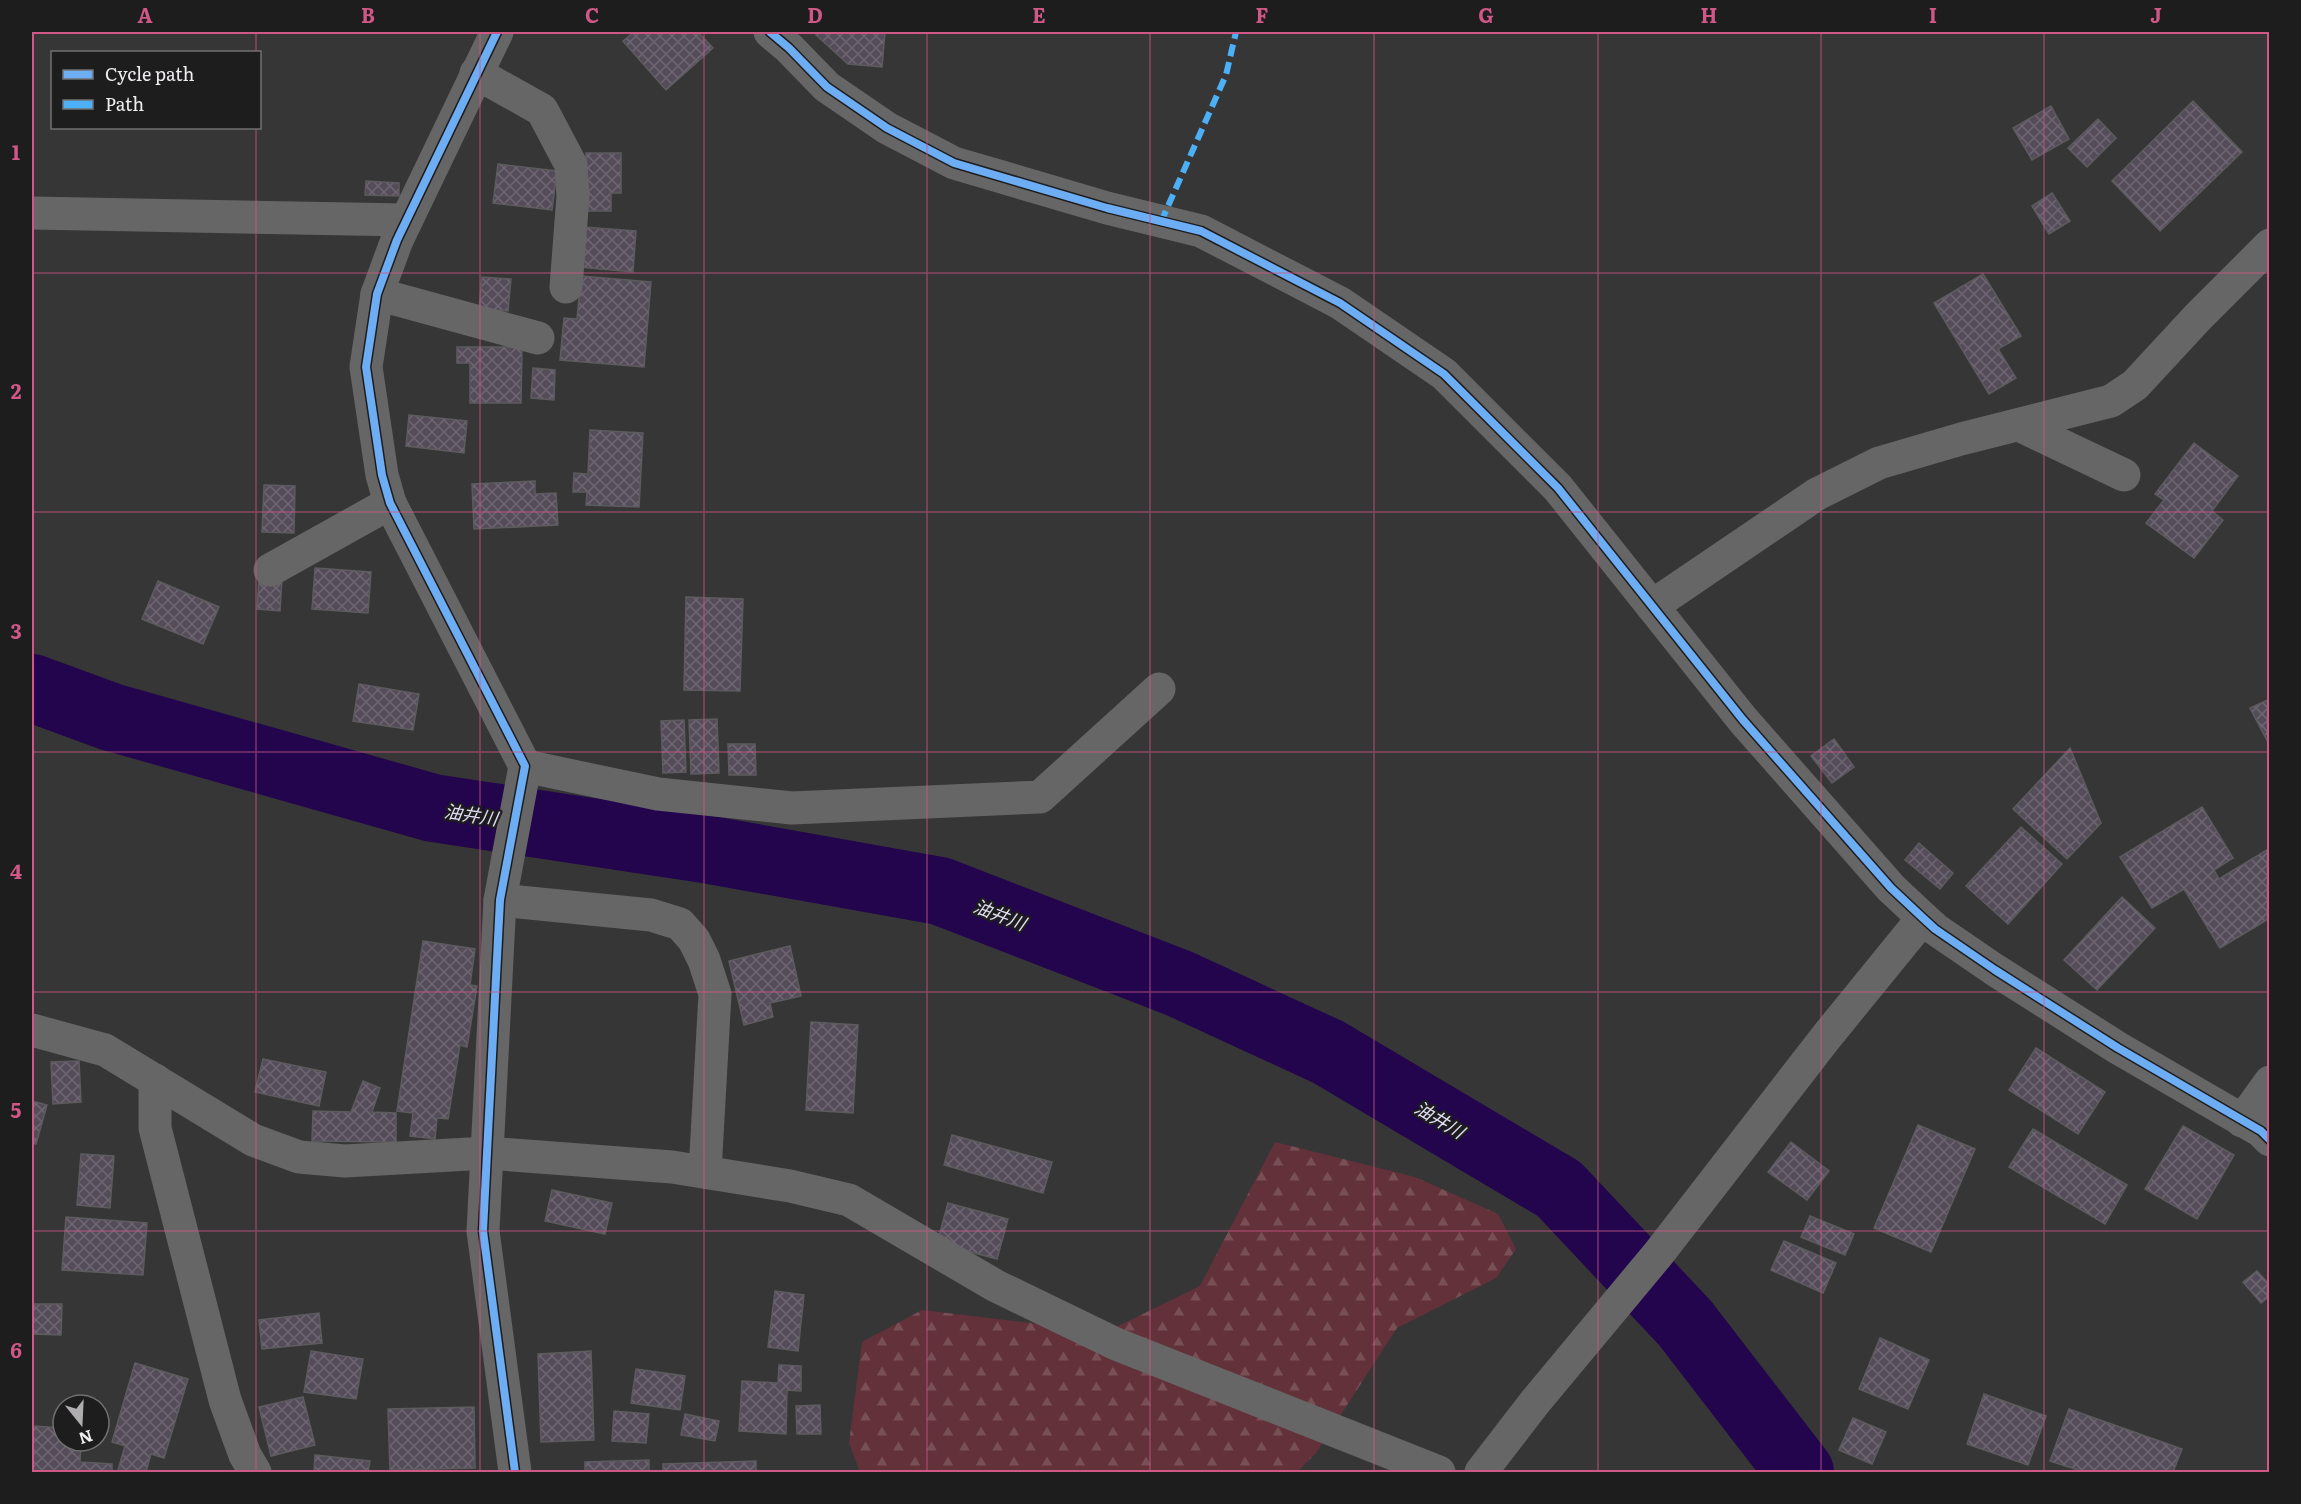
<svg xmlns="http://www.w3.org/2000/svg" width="2301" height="1504" font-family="Literata,'Noto Sans JP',serif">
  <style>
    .forest { fill: url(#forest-firs) }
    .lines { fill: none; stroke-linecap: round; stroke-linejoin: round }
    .river { stroke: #22054d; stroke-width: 68 }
    .building { fill: url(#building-cross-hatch); stroke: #5c5b5d; stroke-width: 1.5 }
    .minor { stroke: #676667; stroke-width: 33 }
    .quiet { stroke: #4cb0f7; stroke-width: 6; stroke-dasharray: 12 6; stroke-linecap: butt }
    .cycleway-casing { stroke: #1e1d1e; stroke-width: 11 }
    .cycleway { stroke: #6dadf4; stroke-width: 8 }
    .grid { fill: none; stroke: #d05887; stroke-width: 1.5; stroke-opacity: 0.55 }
    .labels { text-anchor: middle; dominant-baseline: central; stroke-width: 4.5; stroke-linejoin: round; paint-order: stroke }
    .water-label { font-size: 18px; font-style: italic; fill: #e1def5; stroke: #1e1d1e }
    .neatline { fill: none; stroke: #d05887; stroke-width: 2 }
    .grid-label { font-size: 20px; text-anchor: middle; font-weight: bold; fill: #d05887 }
  </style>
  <defs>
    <pattern id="forest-firs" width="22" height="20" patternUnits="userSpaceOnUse" patternTransform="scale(1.5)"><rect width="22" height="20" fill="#623139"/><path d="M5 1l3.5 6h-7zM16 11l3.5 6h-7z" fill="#794f56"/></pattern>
    <pattern id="building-cross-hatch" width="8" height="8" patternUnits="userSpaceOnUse" patternTransform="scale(1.5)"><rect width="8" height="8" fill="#554c5a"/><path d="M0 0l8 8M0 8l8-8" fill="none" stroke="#6e6672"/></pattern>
  </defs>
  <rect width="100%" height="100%" fill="#373637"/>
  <polygon class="forest" points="1275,1142 1415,1177 1498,1214 1516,1249 1496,1278 1397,1328 1316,1453 1297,1472 860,1472 849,1443 862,1342 922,1310 1106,1332 1200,1286"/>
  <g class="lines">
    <polyline class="river" points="32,688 111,717 433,808 710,850 940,891 1178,983 1328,1052 1559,1189 1685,1323 1800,1472"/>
  </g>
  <g class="building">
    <polygon points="634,32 698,32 713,48 666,90 623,41"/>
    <polygon points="816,32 885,32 882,67 848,64 816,35"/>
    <polygon points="2193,101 2242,152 2160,231 2112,181"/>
    <polygon points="2051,106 2069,139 2032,160 2013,128"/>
    <polygon points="2098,119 2116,138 2087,167 2068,148"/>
    <polygon points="586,153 621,153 621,193 611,193 611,211 587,211"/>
    <polygon points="498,164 557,171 552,210 493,203"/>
    <polygon points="366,181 399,183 399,196 365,195"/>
    <polygon points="2052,193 2070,221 2049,234 2032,206"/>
    <polygon points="583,227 636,231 633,272 579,267"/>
    <polygon points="1983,274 2021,336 1998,349 2016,378 1989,394 1934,303"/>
    <polygon points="581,276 651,282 644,367 560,360 564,318 577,319"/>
    <polygon points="482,277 511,279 508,311 479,309"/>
    <polygon points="457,347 522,347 521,403 470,403 470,363 457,363"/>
    <polygon points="533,368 555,370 554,400 531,398"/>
    <polygon points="409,415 467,421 464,453 406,446"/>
    <polygon points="590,430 643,433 639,507 586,505 587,492 573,492 574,473 588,474"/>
    <polygon points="2194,443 2238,476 2212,511 2223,520 2194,558 2146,523 2164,500 2155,494"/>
    <polygon points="535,481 535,494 556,493 558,525 474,529 472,484"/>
    <polygon points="264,485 295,486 294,533 262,532"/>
    <polygon points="315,568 371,572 368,613 312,609"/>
    <polygon points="259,578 282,579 280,611 257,609"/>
    <polygon points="158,581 219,607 203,644 142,619"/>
    <polygon points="686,597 743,599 740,691 684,690"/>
    <polygon points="359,684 419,694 413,730 353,721"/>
    <polygon points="2270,699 2270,746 2250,708"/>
    <polygon points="717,719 719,773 691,774 689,720"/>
    <polygon points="684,720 686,772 663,773 661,721"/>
    <polygon points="1834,739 1854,767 1832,783 1811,756"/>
    <polygon points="728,744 755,744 756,775 729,775"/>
    <polygon points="2070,748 2101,823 2067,859 2013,809"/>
    <polygon points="2202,807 2233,858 2214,870 2219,879 2270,848 2270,918 2220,948 2184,889 2152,908 2120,857"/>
    <polygon points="2021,827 2062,864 2008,924 1966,886"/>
    <polygon points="1919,843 1953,873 1940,889 1905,860"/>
    <polygon points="2122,897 2155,928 2097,990 2064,960"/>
    <polygon points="423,941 475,949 470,985 477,986 467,1047 460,1045 448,1119 437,1118 435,1139 410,1136 413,1113 397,1111"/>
    <polygon points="790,946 801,996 770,1003 773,1017 744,1025 729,961"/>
    <polygon points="811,1022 858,1025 853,1113 806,1110"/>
    <polygon points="2036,1048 2105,1092 2078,1134 2009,1090"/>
    <polygon points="263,1059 326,1072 319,1106 255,1092"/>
    <polygon points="79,1061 81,1102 53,1104 51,1062"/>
    <polygon points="363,1081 380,1088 372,1112 396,1113 396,1142 312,1141 313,1111 351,1112"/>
    <polygon points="32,1101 47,1105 36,1144 32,1143"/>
    <polygon points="1918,1125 1975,1149 1931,1252 1874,1228"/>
    <polygon points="2183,1126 2234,1155 2197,1219 2145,1189"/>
    <polygon points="2033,1129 2127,1185 2105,1224 2009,1167"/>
    <polygon points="952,1135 1052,1162 1043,1193 944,1165"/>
    <polygon points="1791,1142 1829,1171 1807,1200 1768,1172"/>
    <polygon points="81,1154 114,1156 110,1208 77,1205"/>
    <polygon points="552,1190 612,1203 605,1234 545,1221"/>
    <polygon points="948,1203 1008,1219 997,1259 937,1243"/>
    <polygon points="1810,1216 1854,1234 1845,1255 1801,1237"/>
    <polygon points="66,1217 147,1223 143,1275 62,1270"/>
    <polygon points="1784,1241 1836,1263 1823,1293 1771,1270"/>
    <polygon points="2257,1271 2270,1285 2270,1296 2261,1303 2243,1282"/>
    <polygon points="775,1291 804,1295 798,1351 768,1347"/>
    <polygon points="32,1304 62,1304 61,1335 32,1334"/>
    <polygon points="319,1313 322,1343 262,1349 259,1320"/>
    <polygon points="1880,1338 1929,1360 1908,1409 1859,1389"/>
    <polygon points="311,1351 363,1359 356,1399 304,1392"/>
    <polygon points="591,1351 594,1440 541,1442 538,1354"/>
    <polygon points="135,1363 188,1379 164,1458 151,1454 146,1472 128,1472 118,1470 125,1446 112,1442"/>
    <polygon points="779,1365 801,1366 801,1391 787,1390 786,1434 739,1431 742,1381 778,1383"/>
    <polygon points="636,1369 685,1376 680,1410 631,1403"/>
    <polygon points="1984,1394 2046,1416 2028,1465 1967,1444"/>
    <polygon points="303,1397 315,1445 271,1456 259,1407"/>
    <polygon points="820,1405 821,1434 797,1434 796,1406"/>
    <polygon points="474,1407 475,1468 390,1470 388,1409"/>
    <polygon points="2069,1409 2182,1449 2173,1472 2084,1472 2050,1461"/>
    <polygon points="614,1411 649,1414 646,1443 612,1441"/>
    <polygon points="685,1414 719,1421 715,1441 681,1435"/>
    <polygon points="1853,1418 1886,1432 1872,1464 1839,1450"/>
    <polygon points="32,1426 63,1428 63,1441 81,1441 80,1462 112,1464 112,1472 32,1472"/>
    <polygon points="315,1455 370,1461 368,1472 314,1472"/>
    <polygon points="649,1460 649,1472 585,1472 585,1462"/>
    <polygon points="756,1461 756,1472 663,1472 663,1464"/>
  </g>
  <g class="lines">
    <g class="minor">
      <polyline points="497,32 397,240 377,294 366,367 382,475 390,503 525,766 500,900 483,1231 515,1472"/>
      <polyline points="770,32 789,48 827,87 887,128 954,163 1107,208 1201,231 1340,303 1444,374 1558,488 1743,720 1891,888 1923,918 1935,929 1995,970 2118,1048 2261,1131 2270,1140"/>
      <polyline points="476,73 542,110 571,165 573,196 566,287"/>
      <polyline points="32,213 406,220"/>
      <polyline points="377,294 538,338"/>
      <polyline points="2019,425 2124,475"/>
      <polyline points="270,570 390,503"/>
      <polyline points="1652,606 1817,494 1879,463 1961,439 2111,401 2135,385 2198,317 2270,245"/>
      <polyline points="525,766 658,794 792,808 1040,797 1159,689"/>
      <polyline points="500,900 651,915 680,924 694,940 704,960 715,994 705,1172"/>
      <polyline points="32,1030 105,1050 253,1140 299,1157 345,1161 487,1153 672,1167 790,1186 849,1200 996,1286 1116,1344 1439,1472"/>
      <polyline points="155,1080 155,1128 225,1400 245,1455 255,1472"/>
      <polyline points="2242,1121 2270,1082"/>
      <polyline points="1481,1472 1535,1402 1659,1253 1827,1036 1923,918"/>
    </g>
    <polyline class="quiet" points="1161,222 1226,75 1236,32"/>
    <defs>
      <g id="cycleway">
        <polyline points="497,32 397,240 377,294 366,367 382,475 390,503 525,766 500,900 483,1231 515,1472"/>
        <polyline points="770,32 789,48 827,87 887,128 954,163 1107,208 1201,231 1340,303 1444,374 1558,488 1743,720 1891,888 1923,918 1935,929 1995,970 2118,1048 2261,1131 2270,1140"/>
      </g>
    </defs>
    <use href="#cycleway" class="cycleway-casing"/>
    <use href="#cycleway" class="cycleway"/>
  </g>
  <path class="grid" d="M256 32V52M480 32V1472M704 32V1472M927 32V1472M1150 32V1472M1374 32V1472M1598 32V1472M1821 32V1472M2044 32V1472M256 128V1472M32 273H2270M32 512H2270M32 752H2270M32 992H2270M32 1231H2270"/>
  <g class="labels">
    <g class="water-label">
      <text transform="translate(471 814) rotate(9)">油井川</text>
      <text transform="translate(1000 914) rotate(21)">油井川</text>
      <text transform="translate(1440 1119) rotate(31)">油井川</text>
    </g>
  </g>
  <rect width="2301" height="1504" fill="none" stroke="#1e1d1e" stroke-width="66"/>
  <rect x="51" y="51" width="210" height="78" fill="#1e1d1e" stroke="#727072" stroke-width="1.5"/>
  <rect x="63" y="70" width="30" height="9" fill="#6dadf4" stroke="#727072" stroke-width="1.5"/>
  <text x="105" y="81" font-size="18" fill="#efedef">Cycle path</text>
  <rect x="63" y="100" width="30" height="9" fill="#4cb0f7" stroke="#727072" stroke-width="1.5"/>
  <text x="105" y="111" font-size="18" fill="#efedef">Path</text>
  <g transform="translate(81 1423) rotate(162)"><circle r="28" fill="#1e1d1e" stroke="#727072" stroke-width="1.5"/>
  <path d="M0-4.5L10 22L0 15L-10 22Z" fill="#afadaf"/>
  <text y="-9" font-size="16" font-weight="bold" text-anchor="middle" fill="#efedef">N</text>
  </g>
  <rect x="33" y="33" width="2235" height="1438" class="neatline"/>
  <g class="grid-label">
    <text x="145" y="23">A</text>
    <text x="368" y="23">B</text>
    <text x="592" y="23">C</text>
    <text x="815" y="23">D</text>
    <text x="1039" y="23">E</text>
    <text x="1262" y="23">F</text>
    <text x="1486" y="23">G</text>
    <text x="1709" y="23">H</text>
    <text x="1933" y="23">I</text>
    <text x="2156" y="23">J</text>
    <text x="16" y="160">1</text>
    <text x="16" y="399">2</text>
    <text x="16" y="639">3</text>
    <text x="16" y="879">4</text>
    <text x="16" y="1118">5</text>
    <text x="16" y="1358">6</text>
  </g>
</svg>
